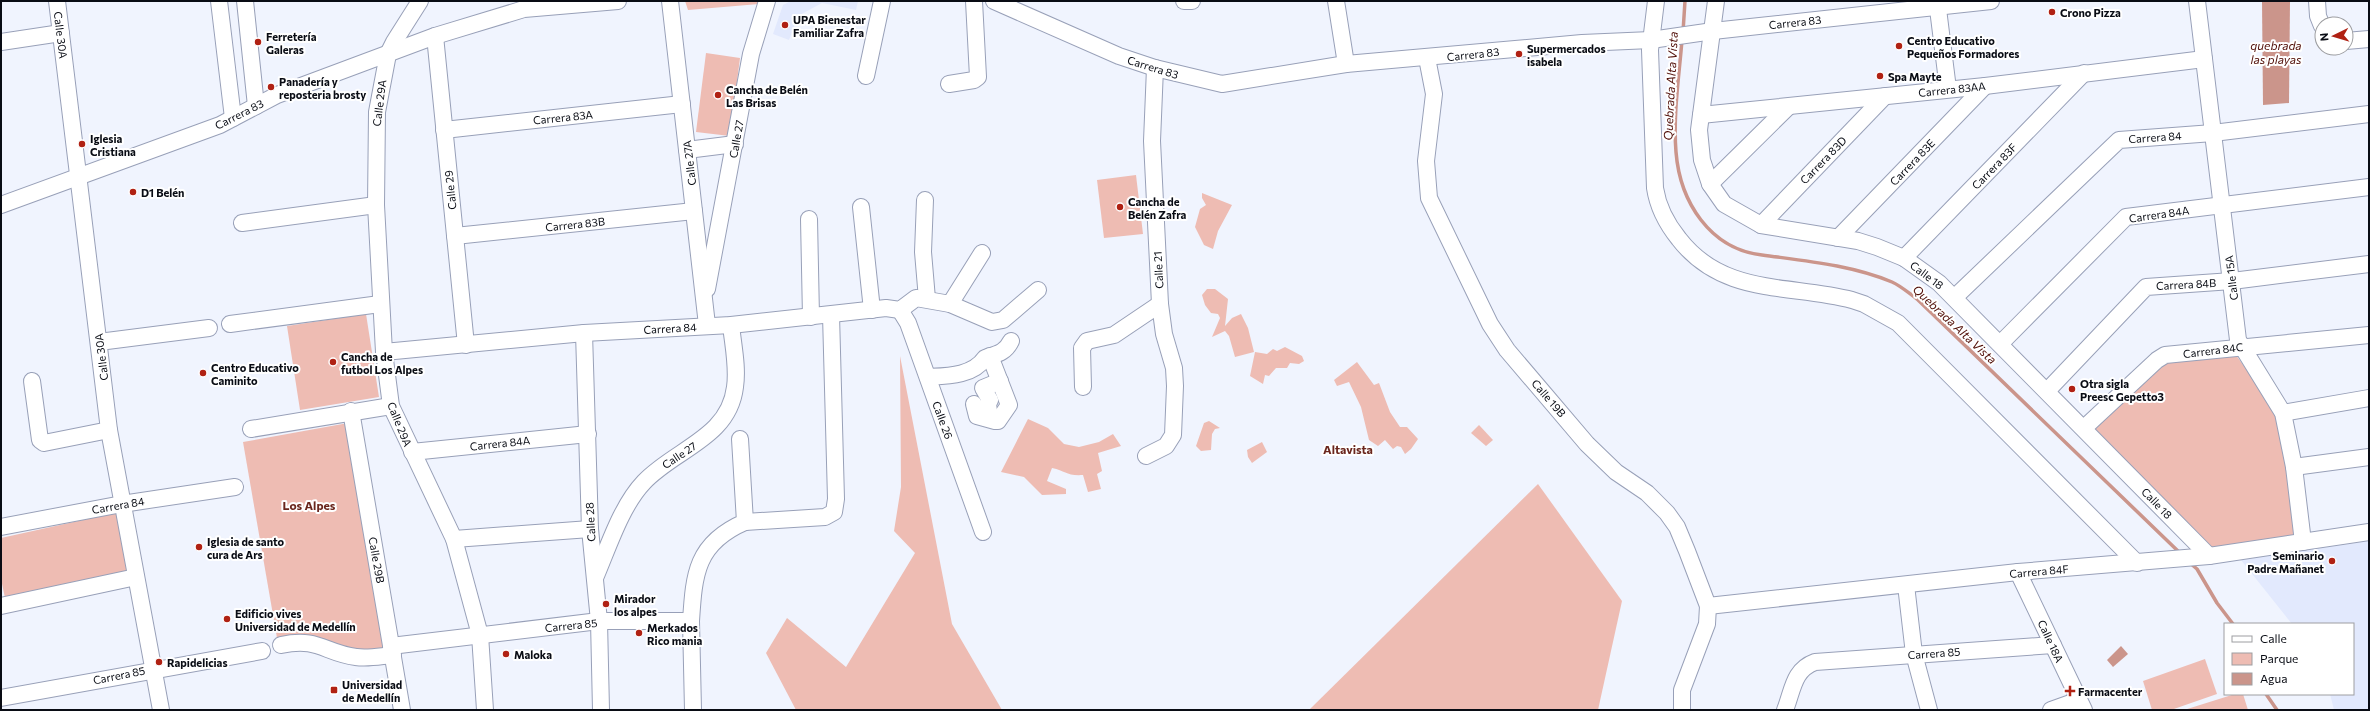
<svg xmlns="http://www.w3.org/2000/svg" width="2370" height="711" font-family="Commissioner,sans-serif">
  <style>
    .built { fill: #e2e9fd }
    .green { fill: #eebcb3 }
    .water { fill: #cb958b }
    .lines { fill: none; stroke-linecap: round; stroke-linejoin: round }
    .stream { stroke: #cb958b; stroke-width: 3.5 }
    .minor-casing { stroke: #98a0b8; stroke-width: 18 }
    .minor { stroke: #fff; stroke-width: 16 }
    .poi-dot { fill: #b02113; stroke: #fff; stroke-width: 1.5 }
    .labels { text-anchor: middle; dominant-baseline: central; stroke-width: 4; stroke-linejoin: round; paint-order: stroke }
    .poi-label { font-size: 11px; font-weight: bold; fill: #090c14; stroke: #fff; text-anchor: start }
    .street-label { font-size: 11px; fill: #090c14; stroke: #fff }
    .water-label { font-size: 12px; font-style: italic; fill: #500e07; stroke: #fff }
    .neighbourhood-label { font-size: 12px; font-weight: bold; fill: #6a261d; stroke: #fff }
  </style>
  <rect width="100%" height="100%" fill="#f0f4fe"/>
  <g class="built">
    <polygon points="791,1 858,1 856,10 822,3 798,16 789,40 773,34 783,5"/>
    <polygon points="2369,541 2369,710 2334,710 2330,694 2353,694 2353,624 2292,624 2241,560"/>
  </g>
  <g class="green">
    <polygon points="685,1 760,1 759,4 688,10"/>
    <polygon points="706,53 740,58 730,136 696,132"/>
    <polygon points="1136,175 1143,234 1104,238 1097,180"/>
    <polygon points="1202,193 1232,205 1218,231 1213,249 1204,245 1195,227 1200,209 1206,205 1202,198"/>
    <polygon points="1207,289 1215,289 1228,299 1225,326 1232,318 1241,314 1248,328 1254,352 1235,357 1229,336 1225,331 1212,337 1220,318 1218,314 1211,313 1205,305 1202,295"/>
    <polygon points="366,314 379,397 300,410 287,326"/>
    <polygon points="1285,347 1302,356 1304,361 1299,364 1290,363 1287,368 1276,368 1269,376 1265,375 1263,384 1250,376 1255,352 1267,354 1273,349 1277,351"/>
    <polygon points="2236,355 2278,414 2297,537 2211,549 2094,429 2163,362"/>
    <polygon points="900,356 952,624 1002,710 796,710 766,653 787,618 846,667 915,553 894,531 901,487"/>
    <polygon points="1357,362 1374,385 1379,383 1390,412 1400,427 1407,427 1418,439 1411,449 1405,454 1401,447 1397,446 1393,449 1385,440 1378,446 1369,440 1361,407 1349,382 1337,386 1334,380"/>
    <path d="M1028 419 1048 428 1064 444 1079 447 1099 442 1113 434 1121 446 1098 453 1102 471 1097 474 1101 489 1088 492 1083 475C1066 476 1066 471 1052 468L1047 481 1066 489V494L1042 495 1024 477 1001 472Z"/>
    <polygon points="1209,421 1220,428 1215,429 1212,434 1211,450 1201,451 1196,446 1204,423"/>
    <polygon points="348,423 386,648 361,651 277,638 243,442"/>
    <polygon points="1479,425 1493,440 1486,446 1471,433"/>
    <polygon points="1262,442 1267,452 1252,463 1248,457 1247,450"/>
    <polygon points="1538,484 1622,601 1598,710 1309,710"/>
    <polygon points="119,512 132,573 5,598 1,579 1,538"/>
    <polygon points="2205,659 2217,694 2171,710 2152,710 2143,681"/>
    <polygon points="2235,694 2243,694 2248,710 2184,710"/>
  </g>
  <g class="water">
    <polygon points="2262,1 2290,1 2289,103 2263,105"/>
    <polygon points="2121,646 2128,654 2113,667 2107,660"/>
  </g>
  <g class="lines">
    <g class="stream">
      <polyline points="1683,32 1685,1"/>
      <path d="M1682 40C1679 77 1673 115 1676 152 1680 202 1710 249 1762 255 1806 261 1851 265 1892 282 1901 286 1910 294 1917 299L2180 553"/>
      <polyline points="2190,563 2197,569 2217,603 2233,624"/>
      <polyline points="2266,694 2277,710"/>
    </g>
    <defs>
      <g id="minor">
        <polyline points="57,1 109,430 161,710"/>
        <polyline points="219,1 233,118"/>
        <polyline points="245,1 256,106"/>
        <polyline points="420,1 394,42 388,54 377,112 376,205 384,352 391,406 454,539 480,635 485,710"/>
        <polyline points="670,1 707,325"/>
        <polyline points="994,1 1119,56 1155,68 1222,84 1346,64 1582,43 1651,40 1713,31 1991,1"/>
        <polyline points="1184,1 1192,1"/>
        <polyline points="1336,1 1346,64"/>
        <path d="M1656 1 1650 50 1655 188C1658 208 1666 223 1679 239 1723 296 1789 284 1852 300L1864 304 1898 323 2137 563"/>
        <polyline points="1716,1 1699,130 1702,160 1710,184 1724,204 1761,225 1858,241 1877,247 1904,258 1939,283 2209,556"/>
        <polyline points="1937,1 1948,89"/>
        <polyline points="2197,1 2238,340 2283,413 2294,467 2303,542"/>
        <polyline points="2317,1 2318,16 2322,26"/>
        <polyline points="435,36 466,345"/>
        <polyline points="2346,41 2369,39"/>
        <polyline points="1,42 61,33"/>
        <polyline points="1427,58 1434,94 1426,161 1429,198 1490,324 1507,350 1587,444 1616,472 1647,493 1667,513 1677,527 1687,551 1708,606 1707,624 1682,690 1682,710"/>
        <polyline points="866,76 882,1"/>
        <polyline points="949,84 974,80 978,77 974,1"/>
        <polyline points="1701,115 1985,86 2204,59"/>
        <polyline points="444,130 682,104"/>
        <polyline points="687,150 735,144"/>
        <polyline points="1710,184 1788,107"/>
        <polyline points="925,200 923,252 927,299"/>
        <polyline points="1,205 220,125 277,95 435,36 524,9 618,1"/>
        <polyline points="861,207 872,310"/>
        <polyline points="809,219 811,317"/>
        <polyline points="242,223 376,205"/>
        <polyline points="1761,225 1885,96"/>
        <polyline points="455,236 694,211"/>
        <polyline points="1838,238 1985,86"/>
        <polyline points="1904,258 2084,73"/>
        <polyline points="707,289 751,54 767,1"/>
        <polyline points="1955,297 2119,140 2213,133 2369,114"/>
        <polyline points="950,304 982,253"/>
        <polyline points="900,310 908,323 983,532"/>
        <polyline points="230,324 380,304"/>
        <polyline points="584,333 590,529 599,621 601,710"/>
        <polyline points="99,342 209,328"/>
        <polyline points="2000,344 2126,217 2369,187"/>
        <polyline points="384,352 584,333 731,325 886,308 900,310 916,298 950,304 992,322 1003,320 1038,290"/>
        <path d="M928 377C947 376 973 376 985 358 997 354 1005 353 1011 341"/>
        <polyline points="32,381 40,440 44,443 109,430"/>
        <polyline points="1083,387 1082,348 1087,341 1114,335 1160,304"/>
        <polyline points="2047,391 2146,287 2232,281 2369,264"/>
        <polyline points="974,404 977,416 995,421 998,421 1009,405 990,356"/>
        <polyline points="351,411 402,710"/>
        <polyline points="2283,413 2369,398"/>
        <polyline points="990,419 988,404 990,400 983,388 1000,381"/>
        <polyline points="2084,428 2157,360 2165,355 2369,335"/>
        <polyline points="251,429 391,406"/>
        <polyline points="412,452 588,434"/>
        <polyline points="1146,456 1166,446 1173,435 1175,386 1174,368 1164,334 1160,304 1152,141 1155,68"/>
        <polyline points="2294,467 2369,457"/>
        <polyline points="745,522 825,517 834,512 836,499 831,315"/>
        <polyline points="1,527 122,504 235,487"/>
        <polyline points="454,539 590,529"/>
        <polyline points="2018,572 2084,710"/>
        <path d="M595 578C608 548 621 506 644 482 675 449 729 438 735 387 738 367 733 345 731 325"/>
        <polyline points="1906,585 1914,654 1929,710"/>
        <polyline points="1,606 136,577"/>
        <polyline points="1708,606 2018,572 2209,556 2369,532"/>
        <polyline points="691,621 693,710"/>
        <path d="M281 645C319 637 324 653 356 657 368 659 381 656 393 655"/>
        <path d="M391 646 599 621H691C694 574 696 543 745 522L740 439"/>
        <polyline points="1,698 262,651"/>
        <path d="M1785 710C1793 690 1793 670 1815 662L2053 645"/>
        <polyline points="2051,710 2079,700"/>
      </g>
    </defs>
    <use href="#minor" class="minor-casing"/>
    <use href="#minor" class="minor"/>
  </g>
  <g class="poi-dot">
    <circle cx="2052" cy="12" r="4"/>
    <circle cx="785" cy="25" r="4"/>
    <circle cx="258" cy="42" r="4"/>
    <circle cx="1899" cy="46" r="4"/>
    <circle cx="1519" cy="54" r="4"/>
    <circle cx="1880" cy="76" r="4"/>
    <circle cx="271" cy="87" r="4"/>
    <circle cx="718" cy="95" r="4"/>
    <circle cx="82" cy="144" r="4"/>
    <circle cx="133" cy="192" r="4"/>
    <circle cx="1120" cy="207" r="4"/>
    <circle cx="333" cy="362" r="4"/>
    <circle cx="203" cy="373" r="4"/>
    <circle cx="2072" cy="389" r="4"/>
    <circle cx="199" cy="547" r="4"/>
    <circle cx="2332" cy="561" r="4"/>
    <circle cx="606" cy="604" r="4"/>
    <circle cx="227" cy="619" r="4"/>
    <circle cx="639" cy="633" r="4"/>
    <circle cx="506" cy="654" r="4"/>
    <circle cx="159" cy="662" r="4"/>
    <rect x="330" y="686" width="8" height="8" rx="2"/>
    <path d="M2068 685h4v4h4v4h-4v4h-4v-4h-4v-4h4z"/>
  </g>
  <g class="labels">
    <g class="poi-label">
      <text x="2060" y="12">Crono Pizza</text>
      <text x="793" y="19">UPA Bienestar<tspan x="793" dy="13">Familiar Zafra</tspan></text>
      <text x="266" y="36">Ferretería<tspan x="266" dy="13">Galeras</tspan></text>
      <text x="1907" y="40">Centro Educativo<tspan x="1907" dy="13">Pequeños Formadores</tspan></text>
      <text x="1527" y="48">Supermercados<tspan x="1527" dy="13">isabela</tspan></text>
      <text x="1888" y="76">Spa Mayte</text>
      <text x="279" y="81">Panadería y<tspan x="279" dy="13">reposteria brosty</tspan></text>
      <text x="726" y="89">Cancha de Belén<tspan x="726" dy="13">Las Brisas</tspan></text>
      <text x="90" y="138">Iglesia<tspan x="90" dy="13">Cristiana</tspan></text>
      <text x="141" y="192">D1 Belén</text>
      <text x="1128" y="201">Cancha de<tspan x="1128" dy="13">Belén Zafra</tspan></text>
      <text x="341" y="356">Cancha de<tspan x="341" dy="13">futbol Los Alpes</tspan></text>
      <text x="211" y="367">Centro Educativo<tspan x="211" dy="13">Caminito</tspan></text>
      <text x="2080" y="383">Otra sigla<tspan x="2080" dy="13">Preesc Gepetto3</tspan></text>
      <text x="207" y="541">Iglesia de santo<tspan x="207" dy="13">cura de Ars</tspan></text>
      <text x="2324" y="555" text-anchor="end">Seminario<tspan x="2324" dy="13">Padre Mañanet</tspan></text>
      <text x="614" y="598">Mirador<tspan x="614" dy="13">los alpes</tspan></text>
      <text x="235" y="613">Edificio vives<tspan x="235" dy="13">Universidad de Medellín</tspan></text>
      <text x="647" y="627">Merkados<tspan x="647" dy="13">Rico mania</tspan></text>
      <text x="514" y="654">Maloka</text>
      <text x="167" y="662">Rapidelicias</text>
      <text x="342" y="684">Universidad<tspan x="342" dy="13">de Medellín</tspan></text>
      <text x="2078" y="691">Farmacenter</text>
    </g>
    <g class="street-label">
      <text transform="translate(1795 22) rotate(-6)">Carrera 83</text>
      <text transform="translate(61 35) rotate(83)">Calle 30A</text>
      <text transform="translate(1473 54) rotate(-6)">Carrera 83</text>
      <text transform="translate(1153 67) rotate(17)">Carrera 83</text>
      <text transform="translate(1952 89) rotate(-6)">Carrera 83AA</text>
      <text transform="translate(379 103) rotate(-83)">Calle 29A</text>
      <text transform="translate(239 114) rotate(-27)">Carrera 83</text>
      <text transform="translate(563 117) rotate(-6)">Carrera 83A</text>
      <text transform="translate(2155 137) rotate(-4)">Carrera 84</text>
      <text transform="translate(736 139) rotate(-80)">Calle 27</text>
      <text transform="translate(1823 160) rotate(-46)">Carrera 83D</text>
      <text transform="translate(1912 162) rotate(-46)">Carrera 83E</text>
      <text transform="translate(689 163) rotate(-97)">Calle 27A</text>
      <text transform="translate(1994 166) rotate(-46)">Carrera 83F</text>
      <text transform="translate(450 190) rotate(-96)">Calle 29</text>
      <text transform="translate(2159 214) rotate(-8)">Carrera 84A</text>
      <text transform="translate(575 224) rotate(-6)">Carrera 83B</text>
      <text transform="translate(1158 270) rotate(-93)">Calle 21</text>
      <text transform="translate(1927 275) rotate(37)">Calle 18</text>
      <text transform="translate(2231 278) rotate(-97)">Calle 15A</text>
      <text transform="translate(2186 284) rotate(-3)">Carrera 84B</text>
      <text transform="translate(670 328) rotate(-3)">Carrera 84</text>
      <text transform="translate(2213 350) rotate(-7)">Carrera 84C</text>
      <text transform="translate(101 357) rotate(-97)">Calle 30A</text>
      <text transform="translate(1549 398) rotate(49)">Calle 19B</text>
      <text transform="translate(943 420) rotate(70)">Calle 26</text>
      <text transform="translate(400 424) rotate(68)">Calle 29A</text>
      <text transform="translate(500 443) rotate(-6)">Carrera 84A</text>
      <text transform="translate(679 455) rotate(-34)">Calle 27</text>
      <text transform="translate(2157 503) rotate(46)">Calle 18</text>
      <text transform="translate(118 505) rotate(-10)">Carrera 84</text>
      <text transform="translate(590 522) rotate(-93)">Calle 28</text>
      <text transform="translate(377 560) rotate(80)">Calle 29B</text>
      <text transform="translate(2039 571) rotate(-5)">Carrera 84F</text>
      <text transform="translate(571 625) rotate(-6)">Carrera 85</text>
      <text transform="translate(2051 641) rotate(65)">Calle 18A</text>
      <text transform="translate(1934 653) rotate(-4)">Carrera 85</text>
      <text transform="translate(119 675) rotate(-11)">Carrera 85</text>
    </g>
    <g class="water-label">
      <text x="2276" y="45">quebrada<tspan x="2276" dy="14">las playas</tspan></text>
      <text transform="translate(1670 86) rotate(-87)">Quebrada Alta Vista</text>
      <text transform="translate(1955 324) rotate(43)">Quebrada Alta Vista</text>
    </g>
    <g class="neighbourhood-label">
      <text x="1348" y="449">Altavista</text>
      <text x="309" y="505">Los Alpes</text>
    </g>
  </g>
  <rect width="2370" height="711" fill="none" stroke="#090c14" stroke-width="4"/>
  <rect x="2224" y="623" width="130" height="72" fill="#ffffff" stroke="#9d9ea1"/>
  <rect x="2232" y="636" width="20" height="6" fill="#ffffff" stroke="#9d9ea1"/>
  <text x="2260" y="643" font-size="12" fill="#090c14">Calle</text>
  <rect x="2232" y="653" width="20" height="12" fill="#eebcb3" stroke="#9d9ea1"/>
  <text x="2260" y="663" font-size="12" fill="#090c14">Parque</text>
  <rect x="2232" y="673" width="20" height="12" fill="#cb958b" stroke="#9d9ea1"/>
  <text x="2260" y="683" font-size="12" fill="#090c14">Agua</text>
  <g transform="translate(2334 36) rotate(265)"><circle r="19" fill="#ffffff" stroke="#9d9ea1"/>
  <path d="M0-3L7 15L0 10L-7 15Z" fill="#b02113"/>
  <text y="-6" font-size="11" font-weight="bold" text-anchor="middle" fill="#090c14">N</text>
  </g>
</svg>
